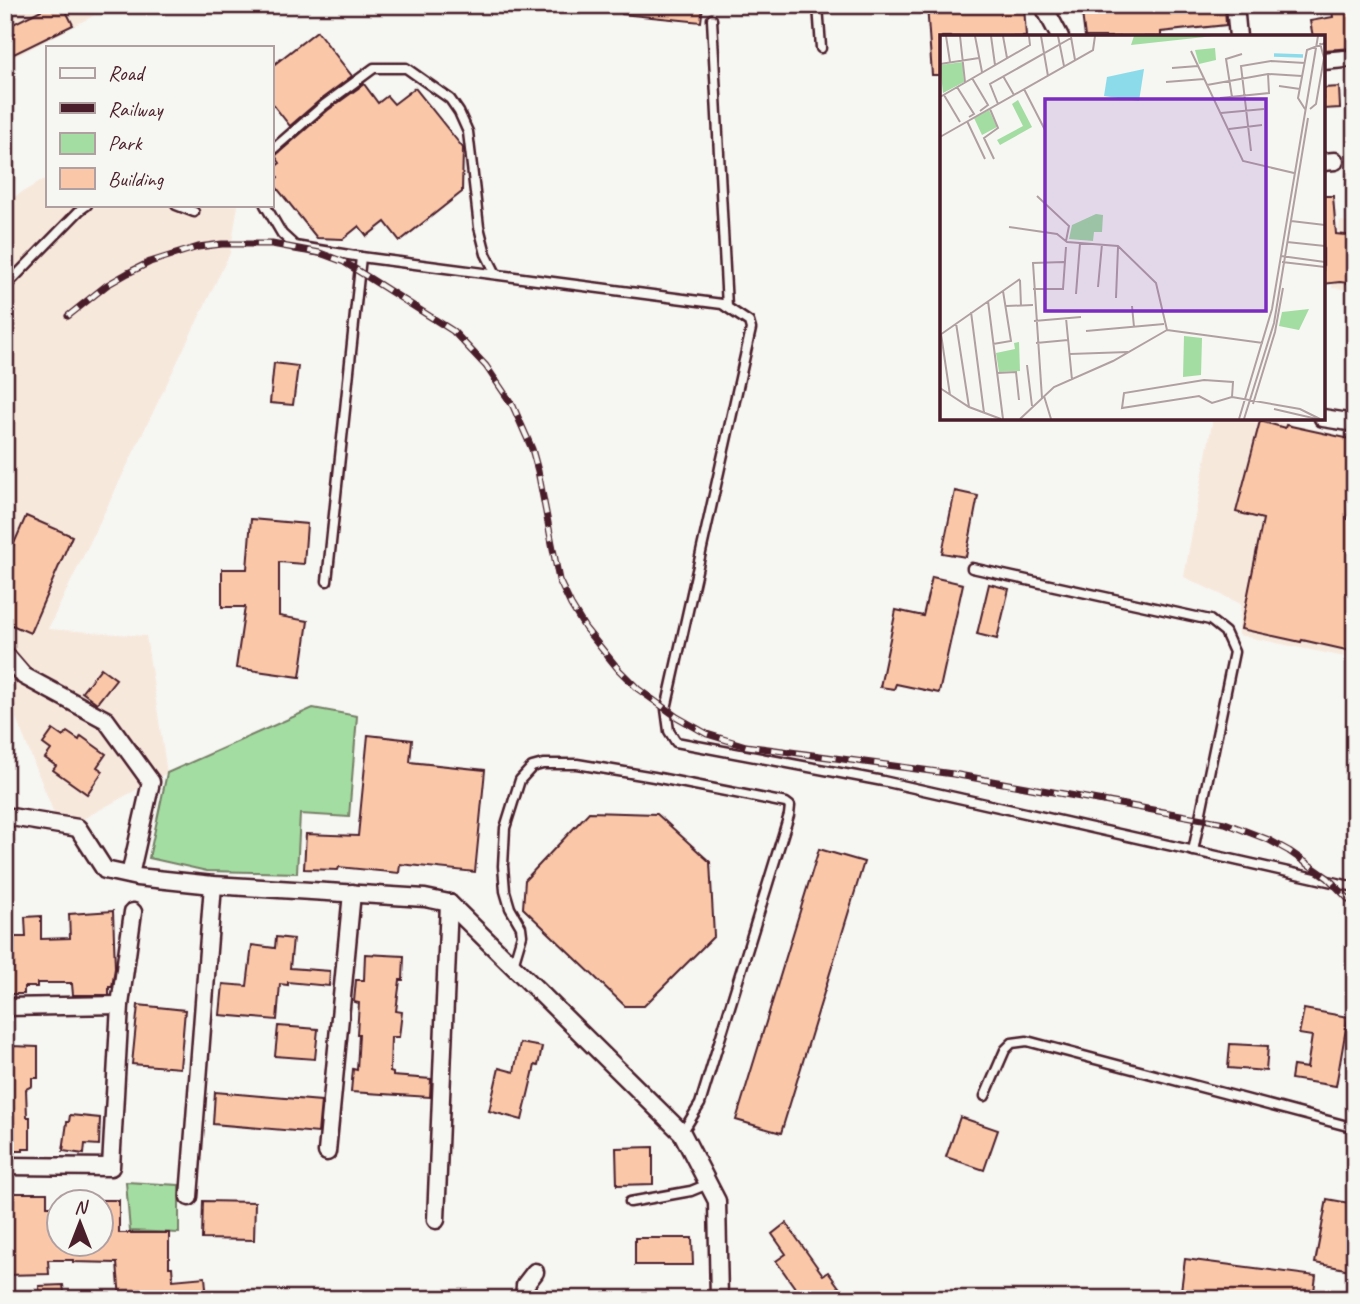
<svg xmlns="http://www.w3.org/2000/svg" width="1360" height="1304" font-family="Caveat,sans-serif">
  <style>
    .built { fill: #f7e8dc }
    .green { fill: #a3dda2; stroke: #767e66; stroke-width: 2 }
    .water { fill: #8cdbea; stroke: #72909e; stroke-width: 2 }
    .building { fill: #fac8a9; stroke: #4a1f2b; stroke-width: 2 }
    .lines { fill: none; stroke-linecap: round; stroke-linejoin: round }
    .service-casing { stroke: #4a1f2b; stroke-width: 13 }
    .minor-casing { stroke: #4a1f2b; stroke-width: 21 }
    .service { stroke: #f6f6f2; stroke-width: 8 }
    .minor { stroke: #f6f6f2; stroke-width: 16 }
    .rail-casing { stroke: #4a1f2b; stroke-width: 7 }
    .rail { stroke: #f6f6f2; stroke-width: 4.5; stroke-dasharray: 13; stroke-linecap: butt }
    .inset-river { fill: none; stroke: #8cdbea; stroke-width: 3.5 }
    .inset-road { fill: none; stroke: #b1a0a2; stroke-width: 2 }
    .view { fill: #7b2cbf; fill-opacity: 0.15; stroke: #7b2cbf; stroke-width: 3.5 }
    .inset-edge { fill: none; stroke: #4a1f2b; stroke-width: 3.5 }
  </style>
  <rect width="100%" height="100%" fill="#f6f6f2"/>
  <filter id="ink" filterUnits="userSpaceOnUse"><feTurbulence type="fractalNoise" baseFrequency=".0143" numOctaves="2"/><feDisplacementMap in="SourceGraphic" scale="14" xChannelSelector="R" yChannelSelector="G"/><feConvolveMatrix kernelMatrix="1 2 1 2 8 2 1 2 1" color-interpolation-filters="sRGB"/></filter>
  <g filter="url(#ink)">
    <g class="built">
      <polygon points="5,5 114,5 5,62"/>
      <polygon points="47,178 47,205 238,205 230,253 48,629 146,636 167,773 61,831 5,690 5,202"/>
      <polygon points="1340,221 1355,223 1355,290 1332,288"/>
      <polygon points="1213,418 1261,418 1355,438 1355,659 1238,635 1241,604 1184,577"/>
    </g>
    <g class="green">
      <polygon points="313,708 357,716 349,817 300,814 297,873 207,871 149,858 167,773"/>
      <polygon points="126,1182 179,1185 179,1233 130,1231"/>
    </g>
    <polygon class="water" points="517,5 582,5 580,14"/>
    <g class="building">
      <polygon points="51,5 63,5 73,25 14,54 5,36 5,28"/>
      <polygon points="622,5 703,5 701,22 622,14"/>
      <polygon points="927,5 1024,5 1026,37 942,37 942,75 932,75"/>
      <polygon points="1081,5 1225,5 1226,25 1161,32 1161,37 1085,37"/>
      <polygon points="1331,5 1355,5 1355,48 1323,50 1323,37 1313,37 1310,21 1333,17"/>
      <polygon points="317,31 352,76 320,100 290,126 271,102 271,67"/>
      <polygon points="364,84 378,103 387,96 394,104 415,88 463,148 462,192 400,241 385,222 367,236 359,226 343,239 317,238 272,182 278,177 272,169 280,163 275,156 328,110"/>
      <polygon points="1339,87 1340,108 1323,109 1323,88"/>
      <polygon points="1323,196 1333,196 1336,234 1355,236 1355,284 1340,282 1323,284"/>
      <polygon points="274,363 298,366 293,405 270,403"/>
      <polygon points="1260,421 1285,428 1286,425 1355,440 1355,481 1347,519 1355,520 1355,652 1302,640 1301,642 1241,629 1263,519 1236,512"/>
      <polygon points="955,491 978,496 966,557 942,553"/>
      <polygon points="26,516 72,536 30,633 5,622 5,564"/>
      <polygon points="251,519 307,524 304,564 279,562 279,616 308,621 300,677 236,668 245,607 222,607 222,569 247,569"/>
      <polygon points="932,577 963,584 939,693 896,684 894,689 880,687 896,610 923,616"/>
      <polygon points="989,584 1009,589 997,639 977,634"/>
      <polygon points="101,668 116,679 97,703 82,692"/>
      <polygon points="53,730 63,737 67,732 79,740 81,736 106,754 97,767 103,771 87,794 53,770 56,766 45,758 51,750 43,744"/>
      <polygon points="368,735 412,740 410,762 485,770 475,872 400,864 399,873 339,867 338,870 304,869 306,834 358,836"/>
      <polygon points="589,812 657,814 710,862 714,936 644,1006 625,1006 523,908 525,880"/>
      <polygon points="819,849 864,862 781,1133 736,1120"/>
      <polygon points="113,911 115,968 112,987 109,987 109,995 73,995 72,984 71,984 71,983 37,983 37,987 24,987 24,994 5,994 5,944 10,943 10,937 26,937 25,917 41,916 41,939 70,938 69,914"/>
      <polygon points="276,937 293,939 290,968 330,971 329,986 288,982 288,985 280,984 277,1020 220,1015 223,984 247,986 252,945 275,948"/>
      <polygon points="365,954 404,956 403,980 400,980 396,1011 402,1012 399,1037 391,1037 390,1072 393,1073 393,1076 431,1079 430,1097 351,1092 353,1069 357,1070 359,1034 357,1034 359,1003 354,1002 356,980 364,980"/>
      <polygon points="138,1005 185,1010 180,1068 132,1064"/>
      <polygon points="1304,1009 1348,1017 1336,1086 1291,1079 1293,1066 1307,1068 1312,1036 1299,1034"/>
      <polygon points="278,1026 318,1029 315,1059 275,1056"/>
      <polygon points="520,1043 542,1047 538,1066 535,1065 522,1120 489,1111 499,1068 514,1072"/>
      <polygon points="1230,1044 1268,1046 1266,1071 1228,1068"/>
      <polygon points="11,1046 38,1047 38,1078 32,1078 32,1086 26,1089 27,1117 30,1117 30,1149 23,1149 23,1151 5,1151 5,1078 8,1078 9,1075 11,1075"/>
      <polygon points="215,1092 321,1101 318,1133 213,1124"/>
      <polygon points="70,1115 100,1118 99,1145 85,1144 84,1154 63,1151 67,1122 69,1122"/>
      <polygon points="960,1117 998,1130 984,1170 946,1157"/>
      <polygon points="653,1147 653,1184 617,1185 616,1148"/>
      <polygon points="5,1193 47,1193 47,1206 60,1206 60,1244 102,1244 102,1200 119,1200 119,1233 169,1233 169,1267 172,1267 173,1280 205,1277 207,1299 120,1299 117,1263 73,1262 73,1260 48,1260 49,1274 5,1275"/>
      <polygon points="1327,1199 1355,1204 1355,1246 1350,1270 1315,1263"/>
      <polygon points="203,1201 255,1202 254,1240 202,1239"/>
      <polygon points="786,1223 823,1275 828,1272 844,1294 837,1299 803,1299 776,1261 786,1254 772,1234"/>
      <polygon points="635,1238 692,1238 693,1265 635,1265"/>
      <polygon points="1185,1259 1316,1276 1313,1299 1180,1299"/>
      <polygon points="63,1285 65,1299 40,1299 39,1286"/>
    </g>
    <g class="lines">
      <defs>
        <g id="service">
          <polyline points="818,5 821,48"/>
          <polyline points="712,19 727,307"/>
          <polyline points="271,151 324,105 374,68 406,68 450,99 459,112 468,132 479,227 486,254 496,274"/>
          <polyline points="176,205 194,212"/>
          <polyline points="265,205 282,234 295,246 361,257 722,304 749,322 751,329 666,709 669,731 676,742 883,781 1355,887"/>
          <polyline points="5,287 80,210 87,205"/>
          <polyline points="972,568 1210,620 1225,632 1234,652 1193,851"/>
          <polyline points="327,581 361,257"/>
          <polyline points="513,965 522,935 521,927 510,908 505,891 503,866 505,828 520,780 532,767 543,764 577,764 654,777 786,803 790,806 789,815 700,1104 682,1133"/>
          <polyline points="985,1096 1005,1050 1012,1043 1027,1041 1355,1128"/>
          <polyline points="630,1202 691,1191 708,1184"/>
        </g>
        <g id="minor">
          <polyline points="1043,5 1060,37"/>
          <polyline points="1235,5 1238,37"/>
          <polyline points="1323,61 1345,59"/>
          <polyline points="1323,162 1335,161"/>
          <polyline points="1323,418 1355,423"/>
          <polyline points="5,654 24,676 106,720 151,782 130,875"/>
          <polyline points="5,816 78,828 105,870 137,877 213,885 425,898 449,903 682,1133 717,1201 719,1299"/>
          <polyline points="5,1007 120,1005"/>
          <polyline points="327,1152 352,893"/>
          <polyline points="5,1166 111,1167 120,1005 133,912"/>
          <polyline points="189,1197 213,885"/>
          <polyline points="436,1220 449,903"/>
          <polyline points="524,1299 525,1285 535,1272"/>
        </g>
      </defs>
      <use href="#service" class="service-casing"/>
      <use href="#minor" class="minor-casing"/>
      <use href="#service" class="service"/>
      <use href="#minor" class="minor"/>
      <defs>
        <polyline id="rail" points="68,316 107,285 128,273 150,262 198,247 222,244 272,244 320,253 344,262 453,331 486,366 513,406 532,449 538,471 559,580 571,605 585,628 619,670 638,689 677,717 707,734 746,746 953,774 1225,823 1269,840 1289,851 1328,878 1355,906"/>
      </defs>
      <use href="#rail" class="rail-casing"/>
      <use href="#rail" class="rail"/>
    </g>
  </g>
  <g transform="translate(940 35)">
    <rect width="385" height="385" fill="#f6f6f2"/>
    <path d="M194 1H274L191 10ZM275 13 276 25 259 29 255 15ZM23 27 24 47 3 58 0 30ZM78 65 92 92 60 110 57 105 83 91 72 69ZM49 75 57 92 42 100 34 83ZM156 179 163 180 162 197H154L153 206 129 204 132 190ZM369 274 359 295 339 291 342 277ZM244 301 262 303 261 340 243 342ZM79 307 80 336 59 337 56 318 75 314 74 308Z" fill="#a3dda2"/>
    <path d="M204 34 199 66 164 61 167 42Z" fill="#8cdbea"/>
    <path class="inset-river" d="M334 20 363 21"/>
    <path class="inset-road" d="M6 1 10 27M20 1 25 47M35 1 42 37M51 1 55 30M63 1 67 23M101 1 108 41M118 1 124 31M131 2 135 25M251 16 303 126 354 138M0 29 39 23M232 33 258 31M63 41 74 60M32 43 48 70 40 76M226 47 264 44M267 50 328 39 362 41M339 51 360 54M17 52 34 79 29 82M84 54 105 95M4 60 20 87M0 62 90 10 89 1M292 62 286 24 302 19M280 63 329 58 328 39M58 69 50 49 131 3M50 74 58 93 44 103 54 124M365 74 358 63 367 15 385 8M370 74 376 69 384 23 380 8M281 78 324 74M27 86 45 124M289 94 322 90M0 102 153 15 155 1M311 116 301 31 331 26 365 28M97 161 129 191 126 206M351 186 385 190M69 192 117 199 127 207 178 211 216 248 227 295M347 207 385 211M341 221 385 227M342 227 385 232M80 245 81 271M158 252 162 209M93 254H123L126 212M136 259 140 208M176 263 178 212M48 266 63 384M66 271 93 270M192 271 194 292M31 277 44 378M126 283 132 345M94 286 141 282M16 288 29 372M227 295 323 308M146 296 224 289M1 299 10 360M0 300 80 244M96 308 128 305M53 309 71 306 63 256M130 319 188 317M87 330 92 371M57 338 76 337 79 365M264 345 293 347 292 362 272 368 259 361 182 373 184 358ZM0 353 29 372 61 384M104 361 111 384M292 362 360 374 380 384M102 363 93 228 124 227M313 369 335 297 343 253M334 374 377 384M80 384 114 352 173 326 227 295M299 384 332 274 378 1M304 384 334 288 368 83"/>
    <path class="view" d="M105 64H326V276H105Z"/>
    <rect width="385" height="385" class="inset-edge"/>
  </g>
  <rect width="1360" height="1304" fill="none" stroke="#f6f6f2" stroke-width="28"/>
  <rect x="14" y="14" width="1332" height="1276" fill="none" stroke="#4a1f2b" stroke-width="2.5" filter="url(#ink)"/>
  <rect x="46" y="46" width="228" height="161" fill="#f6f6f2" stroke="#b1a0a2" stroke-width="2"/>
  <rect x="60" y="68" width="35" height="10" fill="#f6f6f2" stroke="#b1a0a2" stroke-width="2"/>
  <text x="108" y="80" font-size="21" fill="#4a1f2b">Road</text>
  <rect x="60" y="103" width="35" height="10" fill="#4a1f2b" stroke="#b1a0a2" stroke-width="2"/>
  <text x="108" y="116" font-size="21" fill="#4a1f2b">Railway</text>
  <rect x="60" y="133" width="35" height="21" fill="#a3dda2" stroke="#b1a0a2" stroke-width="2"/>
  <text x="108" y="150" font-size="21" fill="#4a1f2b">Park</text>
  <rect x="60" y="168" width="35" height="21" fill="#fac8a9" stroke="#b1a0a2" stroke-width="2"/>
  <text x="108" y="186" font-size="21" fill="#4a1f2b">Building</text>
  <g transform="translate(80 1223)"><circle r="33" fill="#f6f6f2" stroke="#b1a0a2" stroke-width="2"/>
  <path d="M0-5L12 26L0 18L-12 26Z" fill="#4a1f2b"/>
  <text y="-10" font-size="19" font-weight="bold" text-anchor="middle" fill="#4a1f2b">N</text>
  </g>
</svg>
